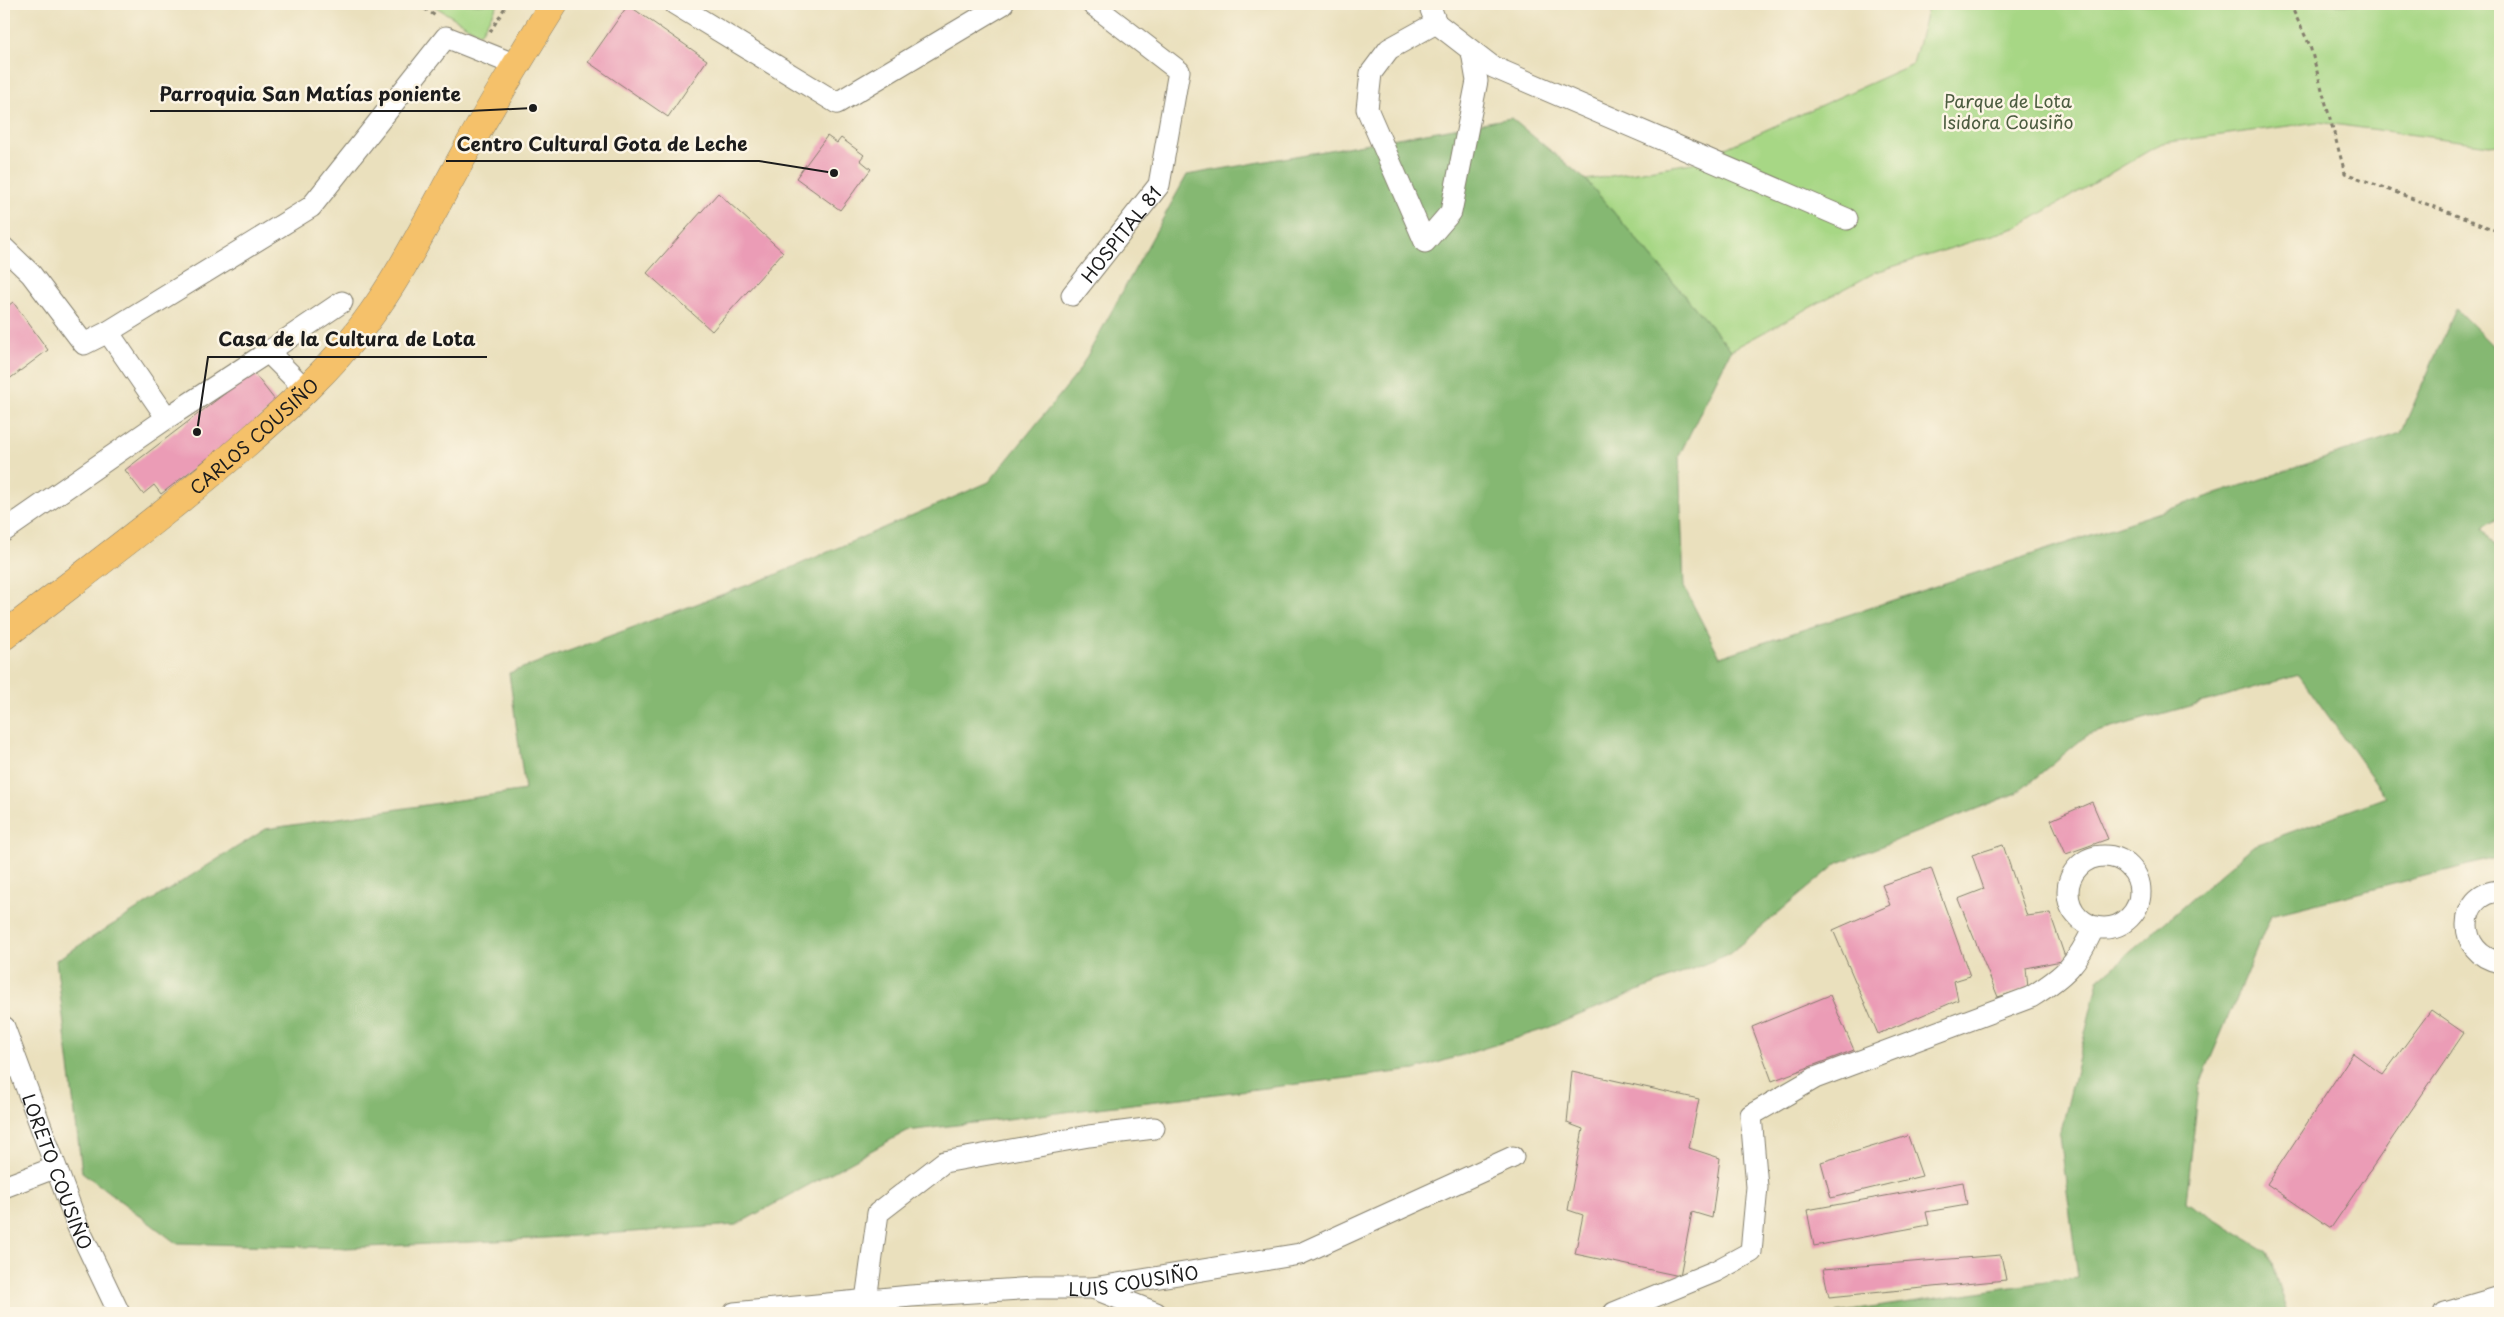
<svg xmlns="http://www.w3.org/2000/svg" width="2504" height="1317" font-family="'Playpen Sans',sans-serif">
  <style>
    .green { fill: #a7d785; stroke: #627a50 }
    .forest { fill: #85b872; stroke: #506a47 }
    .building { fill: #eb9cb6 }
    .lines { fill: none; stroke-linecap: round; stroke-linejoin: round }
    .minor-casing { stroke: #837e6c; stroke-width: 23 }
    .major-casing { stroke: #837e6c; stroke-width: 29 }
    .path { stroke: #837e6c; stroke-width: 3; stroke-dasharray: 4 4; stroke-linecap: butt }
    .minor { stroke: #fff; stroke-width: 21 }
    .major { stroke: #f5c16b; stroke-width: 28 }
    .labels { text-anchor: middle; dominant-baseline: central; stroke-width: 5; stroke-linejoin: round; paint-order: stroke }
    .park-label { font-size: 18px; fill: #4d5d41; stroke: #fcf5e5 }
    .street-label { font-size: 18px; fill: #1c1c1c; stroke: #fcf5e5 }
    .leader { fill: none; stroke: #1c1c1c; stroke-width: 2 }
    .callout-dot { fill: #1c1c1c; stroke: #fcf5e5; stroke-width: 2 }
    .callout-label { font-size: 19px; text-anchor: middle; font-weight: bold; fill: #1c1c1c; stroke: #fcf5e5; stroke-width: 5; stroke-linejoin: round; paint-order: stroke }
  </style>
  <rect width="100%" height="100%" fill="#fcf5e5"/>
  <filter id="ink" filterUnits="userSpaceOnUse"><feTurbulence type="fractalNoise" baseFrequency=".02" numOctaves="2"/><feDisplacementMap in="SourceGraphic" scale="10" xChannelSelector="R" yChannelSelector="G"/><feConvolveMatrix kernelMatrix="1 2 1 2 8 2 1 2 1" color-interpolation-filters="sRGB"/></filter>
  <filter id="wash" filterUnits="userSpaceOnUse"><feTurbulence type="fractalNoise" baseFrequency=".0096" numOctaves="4" result="noise"/><feDisplacementMap in="SourceGraphic" scale="20" xChannelSelector="R" yChannelSelector="G"/><feGaussianBlur stdDeviation="1.12" result="paint"/><feColorMatrix in="noise" values="0 0 0 0 0 0 0 0 0 0 0 0 0 0 0 0 0 1.4 0 .05"/><feComposite in="paint" operator="in"/></filter>
  <g filter="url(#wash)">
    <rect width="100%" height="100%" fill="#eae0bd"/>
    <g class="green">
      <polygon points="431,4 498,4 480,34"/>
      <polygon points="1929,4 2500,4 2500,144 2489,145 2318,122 2162,143 2018,227 1876,272 1731,350 1586,180 1692,163 1913,64"/>
    </g>
    <polygon class="forest" points="1511,118 1586,180 1731,350 1679,456 1684,587 1720,657 2401,433 2456,309 2500,353 2500,517 2483,528 2500,553 2500,857 2271,915 2199,1086 2186,1202 2268,1252 2287,1313 1837,1313 2078,1277 2060,1135 2098,980 2253,846 2386,797 2299,675 2087,735 2017,793 1838,863 1729,954 1545,1029 1415,1070 907,1131 736,1225 515,1240 346,1248 176,1243 82,1172 56,960 266,829 525,790 509,673 775,575 989,482 1077,374 1187,175"/>
    <g id="blocks">
      <g class="building">
        <polygon points="628,5 707,60 668,117 588,62"/>
        <polygon points="827,136 837,143 841,138 864,155 860,160 871,169 840,210 796,178"/>
        <polygon points="718,193 783,252 712,331 647,273"/>
        <polygon points="13,302 48,350 4,383 4,309"/>
        <polygon points="253,372 278,404 161,494 154,485 143,494 125,470"/>
        <polygon points="2092,802 2108,839 2066,854 2051,820"/>
        <polygon points="2003,845 2027,916 2050,913 2066,960 2026,968 2028,988 1998,997 1958,899 1984,889 1972,855"/>
        <polygon points="1931,868 1970,976 1954,981 1958,1000 1878,1034 1833,930 1890,905 1882,885"/>
        <polygon points="1830,995 1854,1050 1772,1081 1752,1027"/>
        <polygon points="2431,1010 2464,1033 2331,1228 2267,1184 2353,1053 2383,1075"/>
        <polygon points="1572,1071 1699,1099 1689,1148 1720,1158 1712,1218 1692,1212 1680,1276 1575,1254 1583,1215 1568,1210 1583,1129 1567,1123"/>
        <polygon points="1908,1136 1922,1176 1831,1198 1821,1162"/>
        <polygon points="1963,1182 1967,1205 1926,1212 1929,1225 1814,1246 1807,1210"/>
        <polygon points="2001,1255 2006,1280 1829,1297 1823,1269"/>
      </g>
    </g>
  </g>
  <g filter="url(#ink)">
    <use href="#blocks" fill-opacity="0" stroke="#837e6c" stroke-width="1"/>
    <g class="lines">
      <defs>
        <g id="minor">
          <polyline points="675,4 837,103 1003,4"/>
          <polyline points="1429,4 1436,23"/>
          <polyline points="1436,23 1389,49 1371,73 1367,109 1425,242 1451,212 1477,81 1472,52"/>
          <polyline points="1436,23 1493,67 1847,219"/>
          <polyline points="4,248 31,274 84,344 108,332"/>
          <path id="s1" d="M1072 295 1159 185 1179 71 1092 4"/>
          <polyline points="268,352 342,302"/>
          <polyline points="306,390 268,352 167,418 108,332 311,207 446,37 516,65"/>
          <polyline points="4,531 167,418"/>
          <circle cx="2104" cy="892" r="36"/>
          <path d="M2500 891C2456 893 2456 955 2500 962"/>
          <path id="s2" d="M4 1027 78 1227 119 1313"/>
          <polyline points="4,1187 54,1168"/>
          <polyline points="1093,1288 1156,1313"/>
          <polyline points="866,1300 878,1213 944,1162 1089,1136 1154,1128"/>
          <path id="s3" d="M734 1313 911 1296 1034 1288H1093L1300 1254 1513 1157"/>
          <path d="M1614 1313 1716 1271 1751 1252 1757 1187 1751 1115 1815 1078 2031 997C2066 975 2077 964 2094 927"/>
          <polyline points="2445,1313 2500,1297"/>
        </g>
        <g id="major">
          <path id="s4" d="M4 636C86 572 170 511 248 442 289 406 329 370 362 327 402 275 430 215 462 158 491 105 522 55 554 4"/>
        </g>
      </defs>
      <use href="#minor" class="minor-casing"/>
      <use href="#major" class="major-casing"/>
      <g class="path">
        <polyline points="420,4 419,5 437,17"/>
        <polyline points="2290,4 2310,46 2345,173 2500,232"/>
        <polyline points="490,32 507,4"/>
      </g>
      <use href="#minor" class="minor"/>
      <use href="#major" class="major"/>
    </g>
  </g>
  <g class="labels">
    <g class="park-label">
      <text x="2008" y="100">Parque de Lota<tspan x="2008" dy="21">Isidora Cousiño</tspan></text>
    </g>
    <g class="street-label">
      <text stroke="none"><textPath href="#s1" startOffset="78">HOSPITAL 81</textPath></text>
      <text stroke="none"><textPath href="#s4" startOffset="320">CARLOS COUSIÑO</textPath></text>
      <text stroke="none"><textPath href="#s2" startOffset="154">LORETO COUSIÑO</textPath></text>
      <text stroke="none"><textPath href="#s3" startOffset="401">LUIS COUSIÑO</textPath></text>
    </g>
  </g>
  <path class="leader" d="M533 108L470 111H150M834 173L759 161H446M197 432L208 357H487"/>
  <g class="callout-dot">
    <circle cx="533" cy="108" r="5"/>
    <circle cx="834" cy="173" r="5"/>
    <circle cx="197" cy="432" r="5"/>
  </g>
  <g class="callout-label">
    <text x="310" y="101">Parroquia San Matías poniente</text>
    <text x="602" y="151">Centro Cultural Gota de Leche</text>
    <text x="347" y="346">Casa de la Cultura de Lota</text>
  </g>
  <rect width="2504" height="1317" fill="none" stroke="#fcf5e5" stroke-width="20"/>
</svg>
